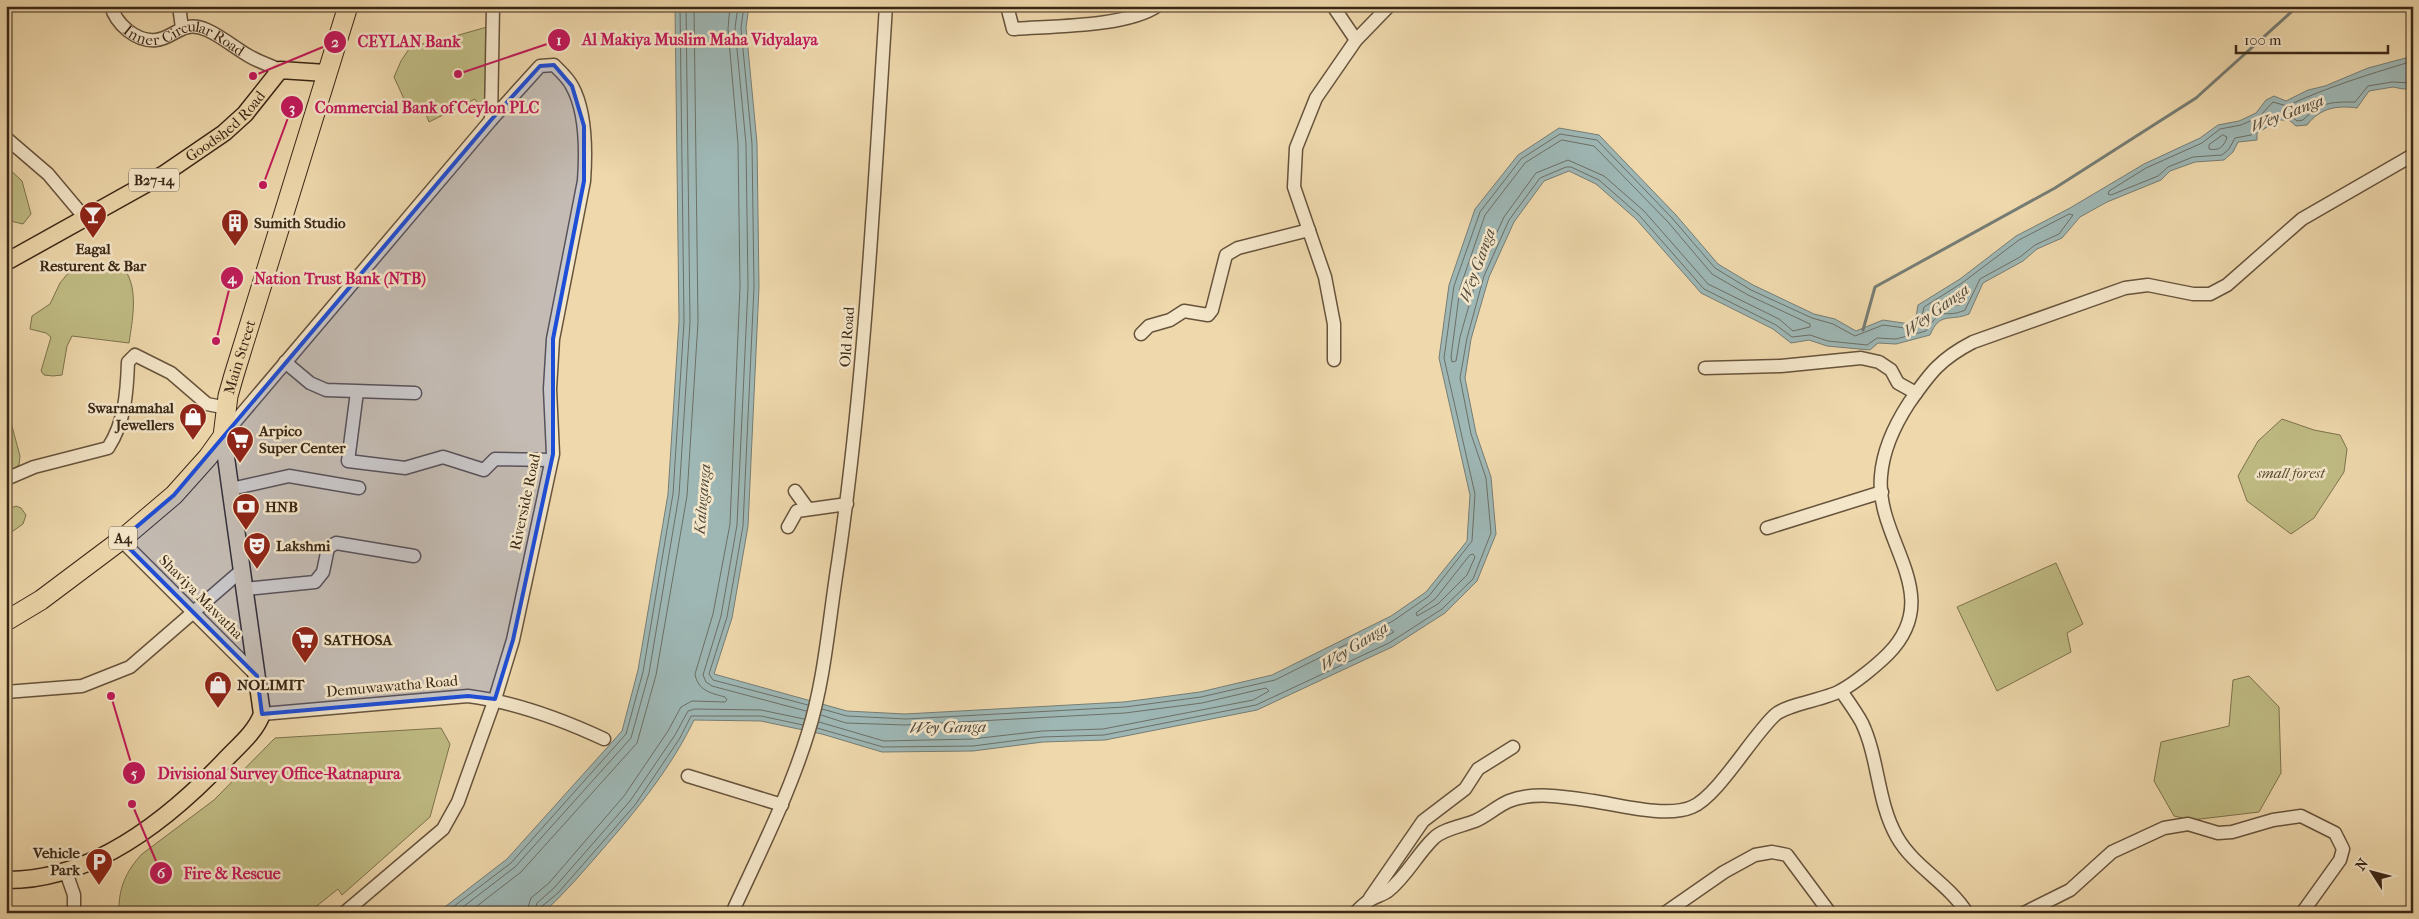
<svg xmlns="http://www.w3.org/2000/svg" width="2419" height="919" font-family="'IM FELL French Canon',serif">
  <style>
    .green { fill: #c0bc84; stroke: #7d724d }
    .water { fill: #9eb7b5; stroke: #767d75 }
    .lines { fill: none; stroke-linecap: round; stroke-linejoin: round }
    .shore { stroke: #6c6f66; stroke-width: 1 }
    .stream { stroke: #767d75; stroke-width: 3 }
    .minor-casing { stroke: #67533c; stroke-width: 15 }
    .major-casing { stroke: #3a2716; stroke-width: 19 }
    .highway-casing { stroke: #3a2716; stroke-width: 21 }
    .minor { stroke: #f4e6c9; stroke-width: 12 }
    .major { stroke: #eed8ac; stroke-width: 16 }
    .highway { stroke: #eed8ac; stroke-width: 19 }
    .marked { fill: #1d4ed8; fill-opacity: 0.2; stroke: #1d4ed8; stroke-width: 4; stroke-linejoin: round }
    .labels { text-anchor: middle; dominant-baseline: central; stroke-width: 5; stroke-linejoin: round; paint-order: stroke }
    .shield { fill: #f4e6c9; stroke: #72604c; stroke-width: 1 }
    .shield-label { font-size: 14px; font-weight: bold; fill: #3a2716 }
    .street-label { font-size: 15px; fill: #3a2716; stroke: #f4e6c9 }
    .poi-label { font-size: 15px; font-weight: bold; fill: #3a2716; stroke: #f4e6c9; text-anchor: start }
    .park-label { font-size: 15px; font-style: italic; fill: #5c4c32; stroke: #f4e6c9 }
    .water-label { font-size: 16px; font-style: italic; fill: #534b3e; stroke: #f4e6c9 }
    .leader { fill: none; stroke: #c2185b; stroke-width: 2 }
    .callout-dot { fill: #c2185b; stroke: #f4e6c9; stroke-width: 2 }
    .mark-label { font-size: 15px; text-anchor: middle; font-weight: bold; fill: #fff }
    .callout-label { font-size: 16px; text-anchor: middle; font-weight: bold; fill: #c2185b; stroke: #f4e6c9; stroke-width: 5; stroke-linejoin: round; paint-order: stroke }
  </style>
  <rect width="100%" height="100%" fill="#eed8ac"/>
  <filter id="stains"><feTurbulence type="fractalNoise" baseFrequency=".004" numOctaves="4"/><feColorMatrix values="0 0 0 0 .2 0 0 0 0 .09 0 0 0 0 .02 0 0 0 .5 -.17"/></filter>
  <radialGradient id="worn" r=".72"><stop offset=".6" stop-color="#630" stop-opacity="0"/><stop offset="1" stop-color="#630" stop-opacity=".3"/></radialGradient>
  <g class="green">
    <polygon points="487,27 486,112 483,113 475,99 429,122 422,104 409,110 394,77 401,61 413,43 427,44"/>
    <polygon points="6,166 22,181 31,214 23,224 6,220"/>
    <path d="M80 266 125 270C139 290 132 322 129 343L72 336 67 346 62 375 53 376 44 375 41 371 51 337 46 333 30 329 32 316 50 304 60 283 69 272Z"/>
    <polygon points="6,404 20,456 19,465 6,473"/>
    <polygon points="2282,419 2314,430 2340,435 2347,449 2344,472 2314,518 2291,534 2247,501 2238,476 2258,441"/>
    <polygon points="16,506 21,508 26,515 23,524 6,536 6,510"/>
    <polygon points="2056,563 2083,624 2067,633 2071,652 1997,691 1957,607"/>
    <polygon points="2249,676 2279,707 2281,773 2259,812 2192,820 2174,816 2154,781 2161,742 2229,726 2233,680"/>
    <path d="M441 728 450 744 430 817 342 895 338 889 308 913H119C118 889 126 871 142 854L214 800 275 738Z"/>
  </g>
  <path class="water" d="M675 6H749L746 28 757 143 759 287 748 526 732 618 714 674 847 711 905 714 1124 702 1200 692 1272 675 1391 616 1426 592 1467 541 1470 495 1439 358 1449 285 1475 209 1518 155 1559 128 1599 135 1676 215 1718 264 1753 285 1814 314 1835 319 1856 331 1883 320 1910 324 1916 317 1918 305 1960 279 2016 236 2070 208 2144 164 2200 138 2218 125 2239 121 2256 113 2266 100 2274 96 2286 101 2308 90 2325 86 2368 68 2413 56V88L2403 89 2393 87 2369 91 2357 108C2337 105 2320 108 2307 125L2296 126 2289 120H2279L2257 133V140L2238 142 2233 152 2224 160 2195 162 2170 171 2161 180 2107 202 2080 217 2062 238 2037 249 2023 261 1983 283 1969 314C1950 322 1940 311 1930 335L1896 344 1878 343 1870 350 1827 346 1809 340 1791 343 1773 329 1701 293 1636 219 1596 184 1569 171 1544 181 1514 222 1489 277 1471 339 1465 378 1476 433 1491 477 1496 534 1477 581 1445 613 1392 647 1257 710 1105 740 1043 742 973 751 882 752 822 734 761 721 694 720C671 768 636 811 601 851 582 873 564 894 543 913H437L507 859 622 731 638 670 668 494 679 321Z"/>
  <g class="lines">
    <g class="shore">
      <polyline points="738,6 735,28 746,144 748,287 737,525 721,616 703,675 706,682 712,686 806,711"/>
      <polyline points="744,6 741,28 752,144 754,287 743,526 727,617 709,674 713,680 808,705"/>
      <path d="M2413 61C2370 74 2327 87 2287 106L2273 102 2259 117 2241 125 2220 129 2202 143 2146 168 2109 191 2108 194 2111 195 2158 176 2168 167 2193 157 2222 155 2229 149 2235 138 2251 135C2257 123 2277 115 2290 115L2297 121 2303 120C2321 102 2330 102 2355 102L2368 86 2392 82 2413 83"/>
      <path d="M2223 135 2227 137C2224 147 2219 151 2209 149V145Z"/>
      <polygon points="1562,140 1594,146 1668,222 1712,274 1748,295 1810,324 1810,327 1793,331 1779,319 1708,284 1644,211 1604,176 1568,160 1536,173 1504,217 1478,274 1460,337 1456,361 1452,362 1451,357 1460,288 1485,215 1525,163"/>
      <polygon points="1962,291 1966,293 1960,305 1943,305 1944,302"/>
      <polygon points="1470,555 1473,554 1475,557 1467,575 1438,604 1417,616 1416,613 1435,599"/>
      <polygon points="1390,629 1394,632 1360,650 1357,649 1358,645"/>
      <polyline points="819,722 884,741 972,739 1042,731 1103,729 1253,700 1269,691 1266,688 1202,703 1125,713 905,725 846,723 821,715"/>
      <path d="M817 728 883 747 973 746 1042 737 1104 735 1256 705 1389 643 1442 609 1473 579 1491 533 1486 478 1471 434 1460 378 1467 338 1484 276 1509 220 1540 178 1566 167H1571L1599 180 1639 215 1704 289 1776 325 1792 337 1810 335 1828 341 1867 345 1877 338 1896 339 1926 331C1944 303 1943 320 1965 310L1980 279 2020 257 2035 245 2059 234 2073 215 2069 214 2019 240 1962 283 1924 307 1921 320 1912 329 1883 325 1855 336 1833 324 1812 318 1751 290 1715 268 1672 218 1597 140 1560 134 1521 159 1480 212 1454 286 1444 358 1475 494 1472 541 1429 596 1393 621 1275 680 1201 697 1125 707 906 719 847 716 822 709"/>
      <polyline points="445,913 511,863 626,734 643,672 673,494 684,322 680,6"/>
      <polyline points="455,913 515,867 631,738 649,673 679,495 690,322 686,6"/>
      <polyline points="468,913 521,872 637,743 656,675 687,496 698,322 694,6"/>
      <path d="M526 913 531 898 549 883 624 796 668 731 681 707 692 701 725 702 727 700 725 697C711 693 698 691 695 674L713 614 730 524 740 287 738 144 728 29 730 6"/>
      <polyline points="534,913 537,903 554,888 630,801 675,735 688,711 695,709 761,710 804,719"/>
      <polyline points="540,913 541,907 558,893 635,805 680,738 691,716 761,716 803,725"/>
    </g>
    <polyline class="stream" points="1863,330 1875,287 2055,188 2196,98 2298,6"/>
    <defs>
      <g id="minor">
        <path id="s1" d="M111 6C116 24 136 42 156 40 175 38 182 19 207 30 221 36 235 48 249 56 259 62 270 65 280 70"/>
        <polyline points="179,6 182,28"/>
        <path d="M1007 6 1013 29C1052 26 1126 27 1157 6"/>
        <polyline points="1333,6 1356,40 1316,98 1296,148 1294,187 1325,277 1334,324 1334,360"/>
        <polyline points="1356,40 1389,6"/>
        <polyline points="491,120 493,6"/>
        <polyline points="6,138 48,174 85,218"/>
        <polyline points="1141,334 1149,326 1170,320 1184,311 1208,315 1212,310 1226,255 1238,248 1309,230"/>
        <polyline points="285,362 310,383 326,390 415,393"/>
        <polyline points="1705,368 1781,366 1861,358 1879,362 1891,370 1898,383 1916,393"/>
        <polyline points="357,392 348,461 405,468 443,457 484,470 495,459 551,460"/>
        <path d="M223 436 491 120 540 66 554 65C560 71 568 78 572 86 586 111 586 153 584 181L553 339 550 389 553 454 513 640 495 699 458 802 443 829 344 913"/>
        <path d="M6 479 34 467 108 448C125 422 127 392 128 362L135 355 171 373 207 404 227 408"/>
        <polyline points="231,489 289,476 359,488"/>
        <polyline points="795,491 808,509"/>
        <polyline points="788,527 797,511 847,504"/>
        <polyline points="1767,528 1882,492"/>
        <polyline points="121,540 257,676"/>
        <polyline points="245,589 315,582 323,572 328,548 336,543 414,556"/>
        <path d="M1841 691C1848 701 1856 712 1862 723 1879 759 1877 802 1897 837 1914 867 1948 883 1967 913"/>
        <polyline points="6,692 82,686 130,667 242,570"/>
        <path d="M262 714 468 696C515 702 561 719 604 739"/>
        <polyline points="688,776 782,805"/>
        <polyline points="66,872 74,895 74,913"/>
        <polyline points="1370,898 1423,821 1465,789 1478,769 1513,747"/>
        <path d="M732 913C759 854 789 795 808 733 825 679 829 619 838 563 865 379 874 192 886 6"/>
        <path d="M1355 913C1360 908 1365 903 1370 900 1376 896 1383 895 1388 891 1407 876 1417 854 1434 838 1443 829 1462 826 1475 821 1487 816 1497 806 1509 801 1534 791 1567 797 1593 801 1619 805 1667 818 1692 807 1718 796 1752 736 1775 715 1787 704 1824 700 1840 691 1854 684 1877 665 1888 654 1947 594 1875 541 1881 476 1883 449 1894 426 1909 403 1930 373 1940 359 1973 342L2125 288 2148 285 2193 294H2210L2227 285 2302 219 2413 155"/>
        <polyline points="1665,913 1724,872 1755,855 1772,852 1787,855 1830,913"/>
        <polyline points="2024,913 2070,890 2112,852 2164,828 2188,824 2218,833 2232,832 2273,820 2301,816 2335,833 2343,849 2340,860 2302,913"/>
      </g>
      <g id="major">
        <path id="s2" d="M6 262 164 174 224 133 245 114 280 70 326 73"/>
        <path d="M6 880C92 881 168 820 224 761 238 746 255 733 262 714L223 436"/>
      </g>
      <g id="highway">
        <path id="s3" d="M6 621 41 600 121 540 174 495 208 457 223 436 228 396 234 375 348 6"/>
      </g>
    </defs>
    <use href="#minor" class="minor-casing"/>
    <use href="#major" class="major-casing"/>
    <use href="#highway" class="highway-casing"/>
    <use href="#minor" class="minor"/>
    <use href="#major" class="major"/>
    <use href="#highway" class="highway"/>
  </g>
  <path class="marked" d="M554 65 572 86 584 126V181L553 339V454L513 640 495 699 468 696 262 714 257 676 121 540 174 495 491 120 540 66Z"/>
  <defs>
    <symbol id="bar-pin" viewBox="-11 -11 22 30"><path d="M0 17L-7.5 6A9.5 9.5 0 1 1 7.5 6Z" fill="#8f2418" stroke="#f4e6c9"/><path d="M-6-5H6L.8 .8V4.5H3.5V6h-7V4.5H-.8V.8Z" fill="#fff"/></symbol>
    <symbol id="building-pin" viewBox="-11 -11 22 30"><path d="M0 17L-7.5 6A9.5 9.5 0 1 1 7.5 6Z" fill="#8f2418" stroke="#f4e6c9"/><path d="M-4-6H4V6H1V3H-1V6H-4ZM-2.5-4.3h1.7v1.8h-1.7ZM.8-4.3h1.7v1.8H.8ZM-2.5-1h1.7V.8h-1.7ZM.8-1h1.7V.8H.8Z" fill="#fff"/></symbol>
    <symbol id="shop-pin" viewBox="-11 -11 22 30"><path d="M0 17L-7.5 6A9.5 9.5 0 1 1 7.5 6Z" fill="#8f2418" stroke="#f4e6c9"/><path d="M-5-2.5h2.3a2.7 3.5 0 0 1 5.4 0H5L5.5 6h-11ZM-1.5-2.5h3a1.5 2.3 0 0 0-3 0Z" fill="#fff"/></symbol>
    <symbol id="supermarket-pin" viewBox="-11 -11 22 30"><path d="M0 17L-7.5 6A9.5 9.5 0 1 1 7.5 6Z" fill="#8f2418" stroke="#f4e6c9"/><path d="M-6-5.5h2.5l.6 2H6L4.5 2H-2.5L-4.4-4H-6ZM-1.5 3.2a1.3 1.3 0 1 0 .1 0ZM3 3.2a1.3 1.3 0 1 0 .1 0Z" fill="#fff"/></symbol>
    <symbol id="bank-pin" viewBox="-11 -11 22 30"><path d="M0 17L-7.5 6A9.5 9.5 0 1 1 7.5 6Z" fill="#8f2418" stroke="#f4e6c9"/><path d="M-6-4H6V4H-6ZM0-2.3a2.3 2.3 0 1 0 0 4.6a2.3 2.3 0 1 0 0-4.6Z" fill="#fff"/></symbol>
    <symbol id="theatre-pin" viewBox="-11 -11 22 30"><path d="M0 17L-7.5 6A9.5 9.5 0 1 1 7.5 6Z" fill="#8f2418" stroke="#f4e6c9"/><path d="M-5-5.5Q0-4 5-5.5V0Q5 5 0 6Q-5 5-5 0ZM-3.3-2.5H-1v1.5H-3.3ZM1-2.5H3.3v1.5H1ZM-2.8 1Q0 5.5 2.8 1Z" fill="#fff"/></symbol>
    <symbol id="parking-pin" viewBox="-11 -11 22 30"><path d="M0 17L-7.5 6A9.5 9.5 0 1 1 7.5 6Z" fill="#8f2418" stroke="#f4e6c9"/><path d="M-3.5-5.5H1a3.5 3.5 0 0 1 0 7H-1V5.5H-3.5ZM-1-3.4V-.6H.8a1.4 1.4 0 0 0 0-2.8Z" fill="#fff"/></symbol>
  </defs>
  <g fill-rule="evenodd">
    <use href="#bar-pin" x="77" y="199" width="32" height="43"/>
    <use href="#building-pin" x="219" y="207" width="32" height="43"/>
    <use href="#shop-pin" x="177" y="401" width="32" height="43"/>
    <use href="#supermarket-pin" x="224" y="424" width="32" height="43"/>
    <use href="#bank-pin" x="230" y="491" width="32" height="43"/>
    <use href="#theatre-pin" x="241" y="530" width="32" height="43"/>
    <use href="#supermarket-pin" x="289" y="624" width="32" height="43"/>
    <use href="#shop-pin" x="202" y="669" width="32" height="43"/>
    <use href="#parking-pin" x="83" y="846" width="32" height="43"/>
  </g>
  <g class="labels">
    <g class="shield">
      <rect x="129" y="168.5" width="50" height="23" rx="4"/>
      <rect x="109" y="526.5" width="28" height="23" rx="4"/>
    </g>
    <g class="shield-label">
      <text x="154" y="180">B27-14</text>
      <text x="123" y="538">A4</text>
    </g>
    <g class="street-label">
      <text stroke="none"><textPath href="#s1" startOffset="92">Inner Circular Road</textPath></text>
      <text stroke="none"><textPath href="#s2" startOffset="259">Goodshed Road</textPath></text>
      <text transform="translate(847 337) rotate(-86)">Old Road</text>
      <text stroke="none"><textPath href="#s3" startOffset="368">Main Street</textPath></text>
      <text transform="translate(525 502) rotate(-78)">Riverside Road</text>
      <text transform="translate(201 597) rotate(45)">Shaviya Mawatha</text>
      <text transform="translate(392 686) rotate(-5)">Demuwawatha Road</text>
    </g>
    <g class="poi-label">
      <text x="254" y="223">Sumith Studio</text>
      <text x="93" y="249" text-anchor="middle">Eagal<tspan x="93" dy="17">Resturent &amp; Bar</tspan></text>
      <text x="174" y="408" text-anchor="end">Swarnamahal<tspan x="174" dy="17">Jewellers</tspan></text>
      <text x="259" y="431">Arpico<tspan x="259" dy="17">Super Center</tspan></text>
      <text x="265" y="507">HNB</text>
      <text x="276" y="546">Lakshmi</text>
      <text x="324" y="640">SATHOSA</text>
      <text x="237" y="685">NOLIMIT</text>
      <text x="80" y="853" text-anchor="end">Vehicle<tspan x="80" dy="17">Park</tspan></text>
    </g>
    <g class="park-label">
      <text x="2291" y="473">small forest</text>
    </g>
    <g class="water-label">
      <text transform="translate(2287 113) rotate(-21)">Wey Ganga</text>
      <text transform="translate(1477 265) rotate(-70)">Wey Ganga</text>
      <text transform="translate(1936 310) rotate(-36)">Wey Ganga</text>
      <text transform="translate(702 499) rotate(-85)">Kaluganga</text>
      <text transform="translate(1354 646) rotate(-32)">Wey Ganga</text>
      <text transform="translate(948 727) rotate(-1)">Wey Ganga</text>
    </g>
  </g>
  <path class="leader" d="M458 74L559 40M253 76L335 42M263 185L292 107M216 341L232 278M111 696L134 773M132 804L161 873"/>
  <g class="callout-dot">
    <circle cx="458" cy="74" r="5"/>
    <circle cx="253" cy="76" r="5"/>
    <circle cx="263" cy="185" r="5"/>
    <circle cx="216" cy="341" r="5"/>
    <circle cx="111" cy="696" r="5"/>
    <circle cx="132" cy="804" r="5"/>
    <circle cx="559" cy="40" r="12"/>
    <circle cx="335" cy="42" r="12"/>
    <circle cx="292" cy="107" r="12"/>
    <circle cx="232" cy="278" r="12"/>
    <circle cx="134" cy="773" r="12"/>
    <circle cx="161" cy="873" r="12"/>
  </g>
  <g class="mark-label">
    <text x="559" y="45">1</text>
    <text x="335" y="47">2</text>
    <text x="292" y="113">3</text>
    <text x="232" y="283">4</text>
    <text x="134" y="778">5</text>
    <text x="161" y="878">6</text>
  </g>
  <g class="callout-label">
    <text x="700" y="45">Al Makiya Muslim Maha Vidyalaya</text>
    <text x="409" y="47">CEYLAN Bank</text>
    <text x="427" y="113">Commercial Bank of Ceylon PLC</text>
    <text x="340" y="284">Nation Trust Bank (NTB)</text>
    <text x="279" y="779">Divisional Survey Office-Ratnapura</text>
    <text x="232" y="879">Fire &amp; Rescue</text>
  </g>
  <rect width="2419" height="919" fill="none" stroke="#eed8ac" stroke-width="25"/>
  <rect x="8" y="8" width="2404" height="904" fill="none" stroke="#3a2716" stroke-width="2.5"/>
  <rect x="12" y="12" width="2394" height="894" fill="none" stroke="#3a2716"/>
  <g transform="translate(2372 872) rotate(306)" stroke="#f4e6c9" stroke-width="4" paint-order="stroke">
  <path d="M0-4L9 19L0 12L-9 19Z" fill="#3a2716"/>
  <text y="-8" font-size="14" font-weight="bold" text-anchor="middle" fill="#3a2716">N</text>
  </g>
  <path d="M2236 45v8h152v-8" fill="none" stroke="#3a2716" stroke-width="2.5"/>
  <text x="2244" y="45" font-size="15" fill="#3a2716" stroke="#f4e6c9" stroke-width="4" paint-order="stroke">100 m</text>
  <rect width="100%" height="100%" filter="url(#stains)"/>
  <rect width="100%" height="100%" fill="url(#worn)"/>
</svg>
